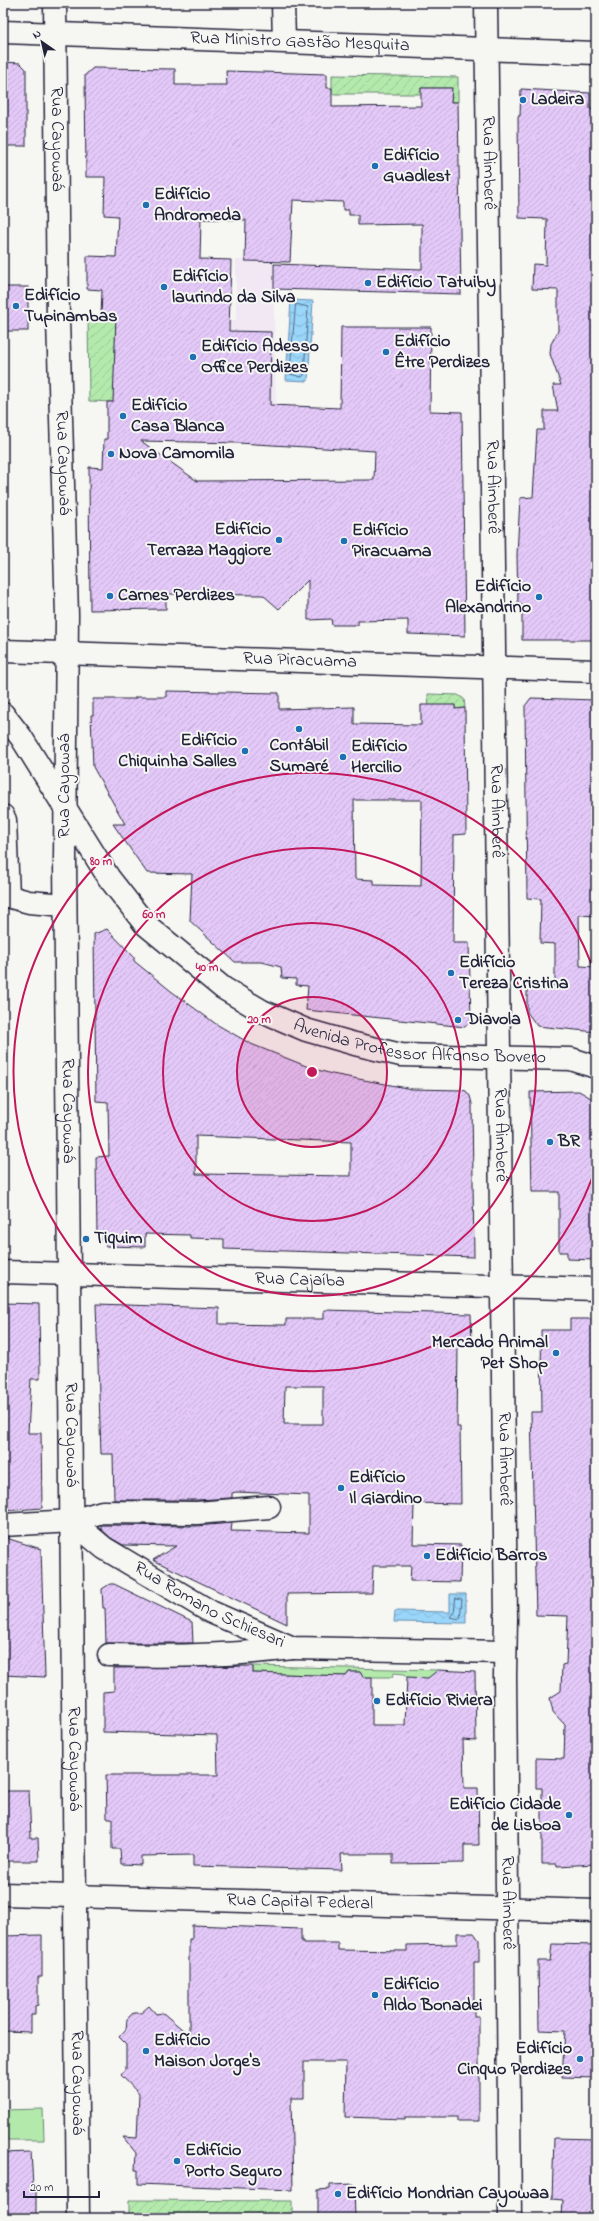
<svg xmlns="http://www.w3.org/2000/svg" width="599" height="2221" font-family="'Indie Flower',sans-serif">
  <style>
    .built { fill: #f1e8f4 }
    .grass { fill: #b3eaac; stroke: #6a8674 }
    .garden { fill: url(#garden-furrows); stroke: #6a8674 }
    .water { fill: url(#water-waves); stroke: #698eae }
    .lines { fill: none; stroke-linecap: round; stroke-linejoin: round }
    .shore { stroke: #526a87; stroke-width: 1 }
    .building { fill: url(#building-hatch); stroke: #22223b; fill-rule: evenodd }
    .minor-casing { stroke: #22223b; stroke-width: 25 }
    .major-casing { stroke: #22223b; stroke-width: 25 }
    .minor { stroke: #f6f6f2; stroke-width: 22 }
    .major { stroke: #f6f6f2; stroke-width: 22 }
    .ring { fill: none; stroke: #c2185b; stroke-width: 2 }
    .poi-dot { fill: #1f6fb2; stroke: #f6f6f2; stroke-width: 1.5 }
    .labels { text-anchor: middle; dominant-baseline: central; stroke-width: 4; stroke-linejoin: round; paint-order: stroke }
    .street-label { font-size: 18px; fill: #22223b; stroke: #f6f6f2 }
    .poi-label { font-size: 18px; font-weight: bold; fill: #22223b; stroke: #f6f6f2; text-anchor: start }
    .centre { fill: #c2185b; stroke: #f6f6f2; stroke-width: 2 }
    .ring-label { font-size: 12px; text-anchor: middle; font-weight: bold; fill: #c2185b; stroke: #f6f6f2; stroke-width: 4; stroke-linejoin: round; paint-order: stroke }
  </style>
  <defs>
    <pattern id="garden-furrows" width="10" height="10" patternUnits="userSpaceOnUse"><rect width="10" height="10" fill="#b3eaac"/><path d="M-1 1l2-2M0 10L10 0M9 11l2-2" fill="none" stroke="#9ac895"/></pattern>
    <pattern id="water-waves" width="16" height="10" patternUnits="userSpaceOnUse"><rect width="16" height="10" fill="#99d6fa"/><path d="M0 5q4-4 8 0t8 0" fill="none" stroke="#84b7d7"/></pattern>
    <pattern id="building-hatch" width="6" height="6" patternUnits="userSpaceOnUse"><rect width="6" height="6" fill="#e4c9f8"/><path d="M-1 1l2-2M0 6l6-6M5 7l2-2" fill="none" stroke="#c3acd6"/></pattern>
  </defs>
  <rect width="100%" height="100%" fill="#f6f6f2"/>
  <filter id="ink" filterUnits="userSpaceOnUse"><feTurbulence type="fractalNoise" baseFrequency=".025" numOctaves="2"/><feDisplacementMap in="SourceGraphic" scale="8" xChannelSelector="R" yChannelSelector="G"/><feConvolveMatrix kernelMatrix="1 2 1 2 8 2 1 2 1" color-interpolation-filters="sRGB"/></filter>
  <g filter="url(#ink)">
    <polygon class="built" points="236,260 273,261 276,406 89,401 88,316 236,320"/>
    <g class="grass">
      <polygon points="253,1666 438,1670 432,1679 408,1678 405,1674 394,1673 392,1677 363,1677 360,1672 349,1672 346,1676 253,1673"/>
      <polygon points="43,2109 44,2140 3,2140 3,2110"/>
    </g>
    <g class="garden">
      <polygon points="332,75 458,77 458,102 451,102 451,88 421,88 421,94 332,94"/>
      <polygon points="88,316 116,317 114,402 89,401"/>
      <polygon points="428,694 458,695 464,699 465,708 455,709 455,705 429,709"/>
      <polygon points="129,2200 292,2201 292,2218 129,2218"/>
    </g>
    <g class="water">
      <polygon points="291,300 313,301 308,381 286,380"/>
      <polygon points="450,1594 466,1594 466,1623 394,1622 395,1611 450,1612"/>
    </g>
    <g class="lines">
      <g class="shore">
        <polygon points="296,304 308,307 304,375 302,377 290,374"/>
        <polygon points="456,1598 462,1599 460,1619 450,1617 454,1612"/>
      </g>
    </g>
    <g class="building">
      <polygon points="3,62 20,63 26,69 26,146 3,146"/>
      <path d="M93 68 175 69V85H227L226 71 327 74V88H332V107L421 106V88H452L451 102H458L461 294 274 289V264L422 269V224L358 225V215H349V210H343V202L293 200 290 262 245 261 246 220 201 219 200 259 231 260 229 331 271 332 270 405 340 408 341 327H431L430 411 462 412 465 636 408 634V620L358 621V625H332L331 619 308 620V580L279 609 263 595 166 594V609L90 610 89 467 103 468 104 439H107V402H113L116 317H101L102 290 87 289V256L116 257 118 216 104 215 105 177H86L85 75ZM141 441 238 443 375 451 374 480 197 481Z"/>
      <polygon points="521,89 590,93 590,109 596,109 596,640 522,640 522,605 518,605 517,555 520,498 533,497 537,430 544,430 544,411 558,411 553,385 561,385 550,354 551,344 558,331 558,290 532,289 533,264 546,265 547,219 519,218 518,116 520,116"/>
      <rect x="3" y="287" width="25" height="44"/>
      <path d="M166 691 279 693V709L354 707V724L421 725V705H455V709L465 708 466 834 454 835 453 943H469L471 1020 465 1027 306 1010 308 986 296 985V979L282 978 281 967 262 962H235L190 921 192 874 147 873 113 824H125L93 767 91 715H93V699H135V697H166ZM354 800H422L421 886 374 885V880L355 879Z"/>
      <polygon points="531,698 596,700 596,916 579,915 580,966 596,967 596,1032 537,1026 527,1012 527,984 555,985 555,944 540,943 541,899 527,898 525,706"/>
      <path d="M107 929 134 957V961L171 991 216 1024 251 1044 311 1068 332 1074 412 1089 461 1090 466 1091 470 1096 472 1104 474 1257 224 1249V1239L190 1238V1235L145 1234V1247L106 1246 97 1236 96 1157 109 1156 108 1102 96 1101 94 934ZM196 1136 351 1142V1176L196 1174Z"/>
      <polygon points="579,1091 596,1101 596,1260 567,1259 567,1252 559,1252 559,1192 532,1192 530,1092"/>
      <polygon points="3,1303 39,1304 40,1379 31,1379 28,1433 41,1433 42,1508 3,1511"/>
      <path d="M96 1304 219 1308V1324L286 1325V1319H324V1310L471 1314 472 1345H458L457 1427H460L461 1504 414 1503 413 1544 461 1545 460 1582 410 1581 411 1566H373L372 1593 287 1594V1624L153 1560 176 1546 123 1545 111 1538 101 1529V1525L197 1526 232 1523 231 1531 309 1533V1495L236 1492 232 1493V1498L197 1500H114L113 1454H101ZM285 1386H323V1424H284Z"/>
      <polygon points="570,1319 596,1319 596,1864 557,1866 557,1864 542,1864 542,1788 536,1788 536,1758 564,1759 565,1725 553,1712 550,1698 561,1691 562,1665 566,1664 568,1616 536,1615 531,1412 542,1412 541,1330 570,1330"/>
      <polygon points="3,1537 41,1549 45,1677 3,1675"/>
      <polygon points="110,1584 114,1584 192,1622 193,1643 106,1643 105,1608 103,1608 102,1589"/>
      <polygon points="253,1666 253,1673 346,1676 349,1672 360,1672 363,1677 372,1677 372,1725 405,1725 407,1677 428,1678 438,1670 475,1672 476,1741 463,1740 464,1788 478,1788 479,1845 464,1845 464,1863 393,1864 393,1854 341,1854 342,1870 193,1866 193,1855 141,1856 141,1865 121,1864 120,1849 112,1849 112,1818 107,1818 106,1775 218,1775 217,1735 103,1732 103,1692 114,1691 114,1668"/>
      <polygon points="3,1791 29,1791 31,1838 38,1838 39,1861 3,1861"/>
      <polygon points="192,1925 301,1929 301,1941 303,1941 303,1943 338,1943 338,1950 407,1951 407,1945 457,1944 457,1933 474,1933 479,1940 479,1962 474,1962 474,2016 479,2016 479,2121 457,2121 457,2117 405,2117 405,2119 345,2117 346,2062 304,2062 304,2098 291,2098 293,2190 138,2184 138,2170 135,2170 136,2153 123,2137 137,2138 139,2094 121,2075 126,2069 126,2044 119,2037 126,2029 127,2019 133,2013 141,2013 149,2006 156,2014 163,2013 189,2035 189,1939 192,1939"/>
      <polygon points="42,1935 42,1977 38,1977 38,2005 35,2006 35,2015 31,2015 31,2032 3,2031 3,1936"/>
      <polygon points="552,1944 596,1945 596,2078 562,2077 565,2031 539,2030 538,1961 550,1961"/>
      <polygon points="554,2138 596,2139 596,2218 562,2218 563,2200 552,2199"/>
      <polygon points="31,2152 33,2186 36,2186 36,2218 3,2218 3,2153"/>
      <polygon points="354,2184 355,2218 318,2218 318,2190 330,2189 330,2185"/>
    </g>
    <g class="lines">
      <defs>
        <g id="minor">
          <path id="s1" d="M55 3 58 320 67 615 65 860 78 2218"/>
          <polyline points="283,3 284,41"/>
          <path id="s2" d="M486 3 506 1617 505 1676 510 2218"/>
          <path id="s3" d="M3 32 596 53"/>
          <path id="s4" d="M3 651 596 671"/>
          <polyline points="3,816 5,820 8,896"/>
          <polyline points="3,895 29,902 65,905"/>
          <path id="s5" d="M3 1272 596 1289"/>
          <path id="s6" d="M72 1521 104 1548 211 1612 293 1648 505 1652"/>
          <polyline points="3,1525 72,1521 102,1512 197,1513 269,1507"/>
          <path d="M109 1655C173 1657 229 1656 292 1648"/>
          <path id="s7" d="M3 1894 596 1911"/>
        </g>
        <g id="major">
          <path id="s8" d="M3 714 21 737 109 878 145 924 223 988 262 1011 306 1030 355 1044 401 1055 571 1059 596 1067"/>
        </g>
      </defs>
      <use href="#minor" class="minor-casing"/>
      <use href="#major" class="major-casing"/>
      <use href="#minor" class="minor"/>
      <use href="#major" class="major"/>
    </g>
  </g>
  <circle cx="312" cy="1072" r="75" fill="#c2185b" fill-opacity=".12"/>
  <g class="ring">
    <circle cx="312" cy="1072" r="75"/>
    <circle cx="312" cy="1072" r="149"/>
    <circle cx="312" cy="1072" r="224"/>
    <path d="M596 1167A299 299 0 1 1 596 977"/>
  </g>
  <g class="poi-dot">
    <circle cx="523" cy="100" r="4"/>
    <circle cx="375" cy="166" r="4"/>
    <circle cx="146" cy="205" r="4"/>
    <circle cx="368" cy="283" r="4"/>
    <circle cx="164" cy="287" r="4"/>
    <circle cx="16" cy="306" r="4"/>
    <circle cx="386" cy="352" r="4"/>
    <circle cx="193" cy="357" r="4"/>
    <circle cx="123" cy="416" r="4"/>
    <circle cx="111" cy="454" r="4"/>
    <circle cx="279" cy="540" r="4"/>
    <circle cx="344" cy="541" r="4"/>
    <circle cx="110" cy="596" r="4"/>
    <circle cx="539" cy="597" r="4"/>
    <circle cx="299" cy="729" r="4"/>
    <circle cx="245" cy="751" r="4"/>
    <circle cx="343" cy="757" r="4"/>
    <circle cx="451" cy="973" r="4"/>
    <circle cx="458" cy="1020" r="4"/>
    <circle cx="550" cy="1142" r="4"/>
    <circle cx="86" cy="1239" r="4"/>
    <circle cx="556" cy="1353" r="4"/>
    <circle cx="341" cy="1488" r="4"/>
    <circle cx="427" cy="1556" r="4"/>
    <circle cx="377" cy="1701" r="4"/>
    <circle cx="569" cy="1815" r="4"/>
    <circle cx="375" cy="1995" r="4"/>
    <circle cx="146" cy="2051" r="4"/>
    <circle cx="580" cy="2059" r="4"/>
    <circle cx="177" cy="2161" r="4"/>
    <circle cx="338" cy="2194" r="4"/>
  </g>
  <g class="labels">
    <g class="street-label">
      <text stroke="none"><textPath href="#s3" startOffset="297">Rua Ministro Gastão Mesquita</textPath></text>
      <text stroke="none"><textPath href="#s1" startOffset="136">Rua Cayowaá</textPath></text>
      <text stroke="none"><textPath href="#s2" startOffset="160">Rua Aimberê</textPath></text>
      <text stroke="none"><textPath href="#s1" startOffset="460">Rua Cayowaá</textPath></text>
      <text stroke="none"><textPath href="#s2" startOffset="484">Rua Aimberê</textPath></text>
      <text stroke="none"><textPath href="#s4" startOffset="297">Rua Piracuama</textPath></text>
      <text transform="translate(65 786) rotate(-90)">Rua Cayowaá</text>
      <text stroke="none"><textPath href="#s2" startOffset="808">Rua Aimberê</textPath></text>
      <text stroke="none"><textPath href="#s8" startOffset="563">Avenida Professor Alfonso Bovero</textPath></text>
      <text stroke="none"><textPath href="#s1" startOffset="1108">Rua Cayowaá</textPath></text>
      <text stroke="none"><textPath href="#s2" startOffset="1132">Rua Aimberê</textPath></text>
      <text stroke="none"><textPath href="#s5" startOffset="297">Rua Cajaíba</textPath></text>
      <text stroke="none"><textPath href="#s1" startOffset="1432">Rua Cayowaá</textPath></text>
      <text stroke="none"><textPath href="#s2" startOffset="1456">Rua Aimberê</textPath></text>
      <text stroke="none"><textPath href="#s6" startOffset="162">Rua Romano Schiesari</textPath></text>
      <text stroke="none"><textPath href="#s1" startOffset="1756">Rua Cayowaá</textPath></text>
      <text stroke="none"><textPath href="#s2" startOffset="1900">Rua Aimberê</textPath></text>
      <text stroke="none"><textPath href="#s7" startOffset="297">Rua Capital Federal</textPath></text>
      <text stroke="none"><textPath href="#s1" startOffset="2080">Rua Cayowaá</textPath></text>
    </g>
    <g class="poi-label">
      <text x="531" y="100">Ladeira</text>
      <text x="383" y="156">Edifício<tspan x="383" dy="21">Guadlest</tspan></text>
      <text x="154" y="195">Edifício<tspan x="154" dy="21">Andromeda</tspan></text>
      <text x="172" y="277">Edifício<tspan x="172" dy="21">laurindo da Silva</tspan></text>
      <text x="376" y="283">Edifício Tatuiby</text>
      <text x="24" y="296">Edifício<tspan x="24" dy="21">Tupinambas</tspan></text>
      <text x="394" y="342">Edifício<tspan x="394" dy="21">Être Perdizes</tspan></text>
      <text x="201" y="347">Edifício Adesso<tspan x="201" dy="21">Office Perdizes</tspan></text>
      <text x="131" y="406">Edifício<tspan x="131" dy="21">Casa Blanca</tspan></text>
      <text x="119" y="454">Nova Camomila</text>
      <text x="271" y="530" text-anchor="end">Edifício<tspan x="271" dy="21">Terraza Maggiore</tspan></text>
      <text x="352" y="531">Edifício<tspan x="352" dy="21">Piracuama</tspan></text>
      <text x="531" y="587" text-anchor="end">Edifício<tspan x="531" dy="21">Alexandrino</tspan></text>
      <text x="118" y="596">Carnes Perdizes</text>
      <text x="237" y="741" text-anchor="end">Edifício<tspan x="237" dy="21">Chiquinha Salles</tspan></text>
      <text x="299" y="746" text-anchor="middle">Contábil<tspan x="299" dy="21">Sumaré</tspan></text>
      <text x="351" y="747">Edifício<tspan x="351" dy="21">Hercilio</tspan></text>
      <text x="459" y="963">Edifício<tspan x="459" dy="21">Tereza Cristina</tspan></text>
      <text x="466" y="1020">Diavola</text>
      <text x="558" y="1142">BR</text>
      <text x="94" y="1239">Tiquim</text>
      <text x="548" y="1343" text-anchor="end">Mercado Animal<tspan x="548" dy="21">Pet Shop</tspan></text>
      <text x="349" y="1478">Edifício<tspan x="349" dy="21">Il Giardino</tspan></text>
      <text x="435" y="1556">Edifício Barros</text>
      <text x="385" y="1701">Edifício Riviera</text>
      <text x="561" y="1805" text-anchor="end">Edifício Cidade<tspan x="561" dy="21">de Lisboa</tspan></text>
      <text x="383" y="1985">Edifício<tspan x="383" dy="21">Aldo Bonadei</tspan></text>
      <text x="154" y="2041">Edifício<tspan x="154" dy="21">Maison Jorge's</tspan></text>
      <text x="572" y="2049" text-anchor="end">Edifício<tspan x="572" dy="21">Cinquo Perdizes</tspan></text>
      <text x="185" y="2151">Edifício<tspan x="185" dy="21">Porto Seguro</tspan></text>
      <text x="346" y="2194">Edifício Mondrian Cayowaa</text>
    </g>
  </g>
  <circle cx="312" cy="1072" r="6" class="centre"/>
  <g class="ring-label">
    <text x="101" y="865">80 m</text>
    <text x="154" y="918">60 m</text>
    <text x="207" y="971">40 m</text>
    <text x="259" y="1023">20 m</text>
  </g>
  <rect width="599" height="2221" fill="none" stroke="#f6f6f2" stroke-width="16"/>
  <rect x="8" y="8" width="583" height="2205" fill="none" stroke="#22223b" stroke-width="1.5" filter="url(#ink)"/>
  <g transform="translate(42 42) rotate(326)" stroke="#f6f6f2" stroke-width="3" paint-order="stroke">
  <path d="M0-3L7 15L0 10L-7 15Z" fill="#22223b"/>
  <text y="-6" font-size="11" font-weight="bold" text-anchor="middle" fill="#22223b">N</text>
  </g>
  <path d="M24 2191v6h75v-6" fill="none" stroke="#22223b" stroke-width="2"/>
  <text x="30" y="2191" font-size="12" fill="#22223b" stroke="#f6f6f2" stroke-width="3" paint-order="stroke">20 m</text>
</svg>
